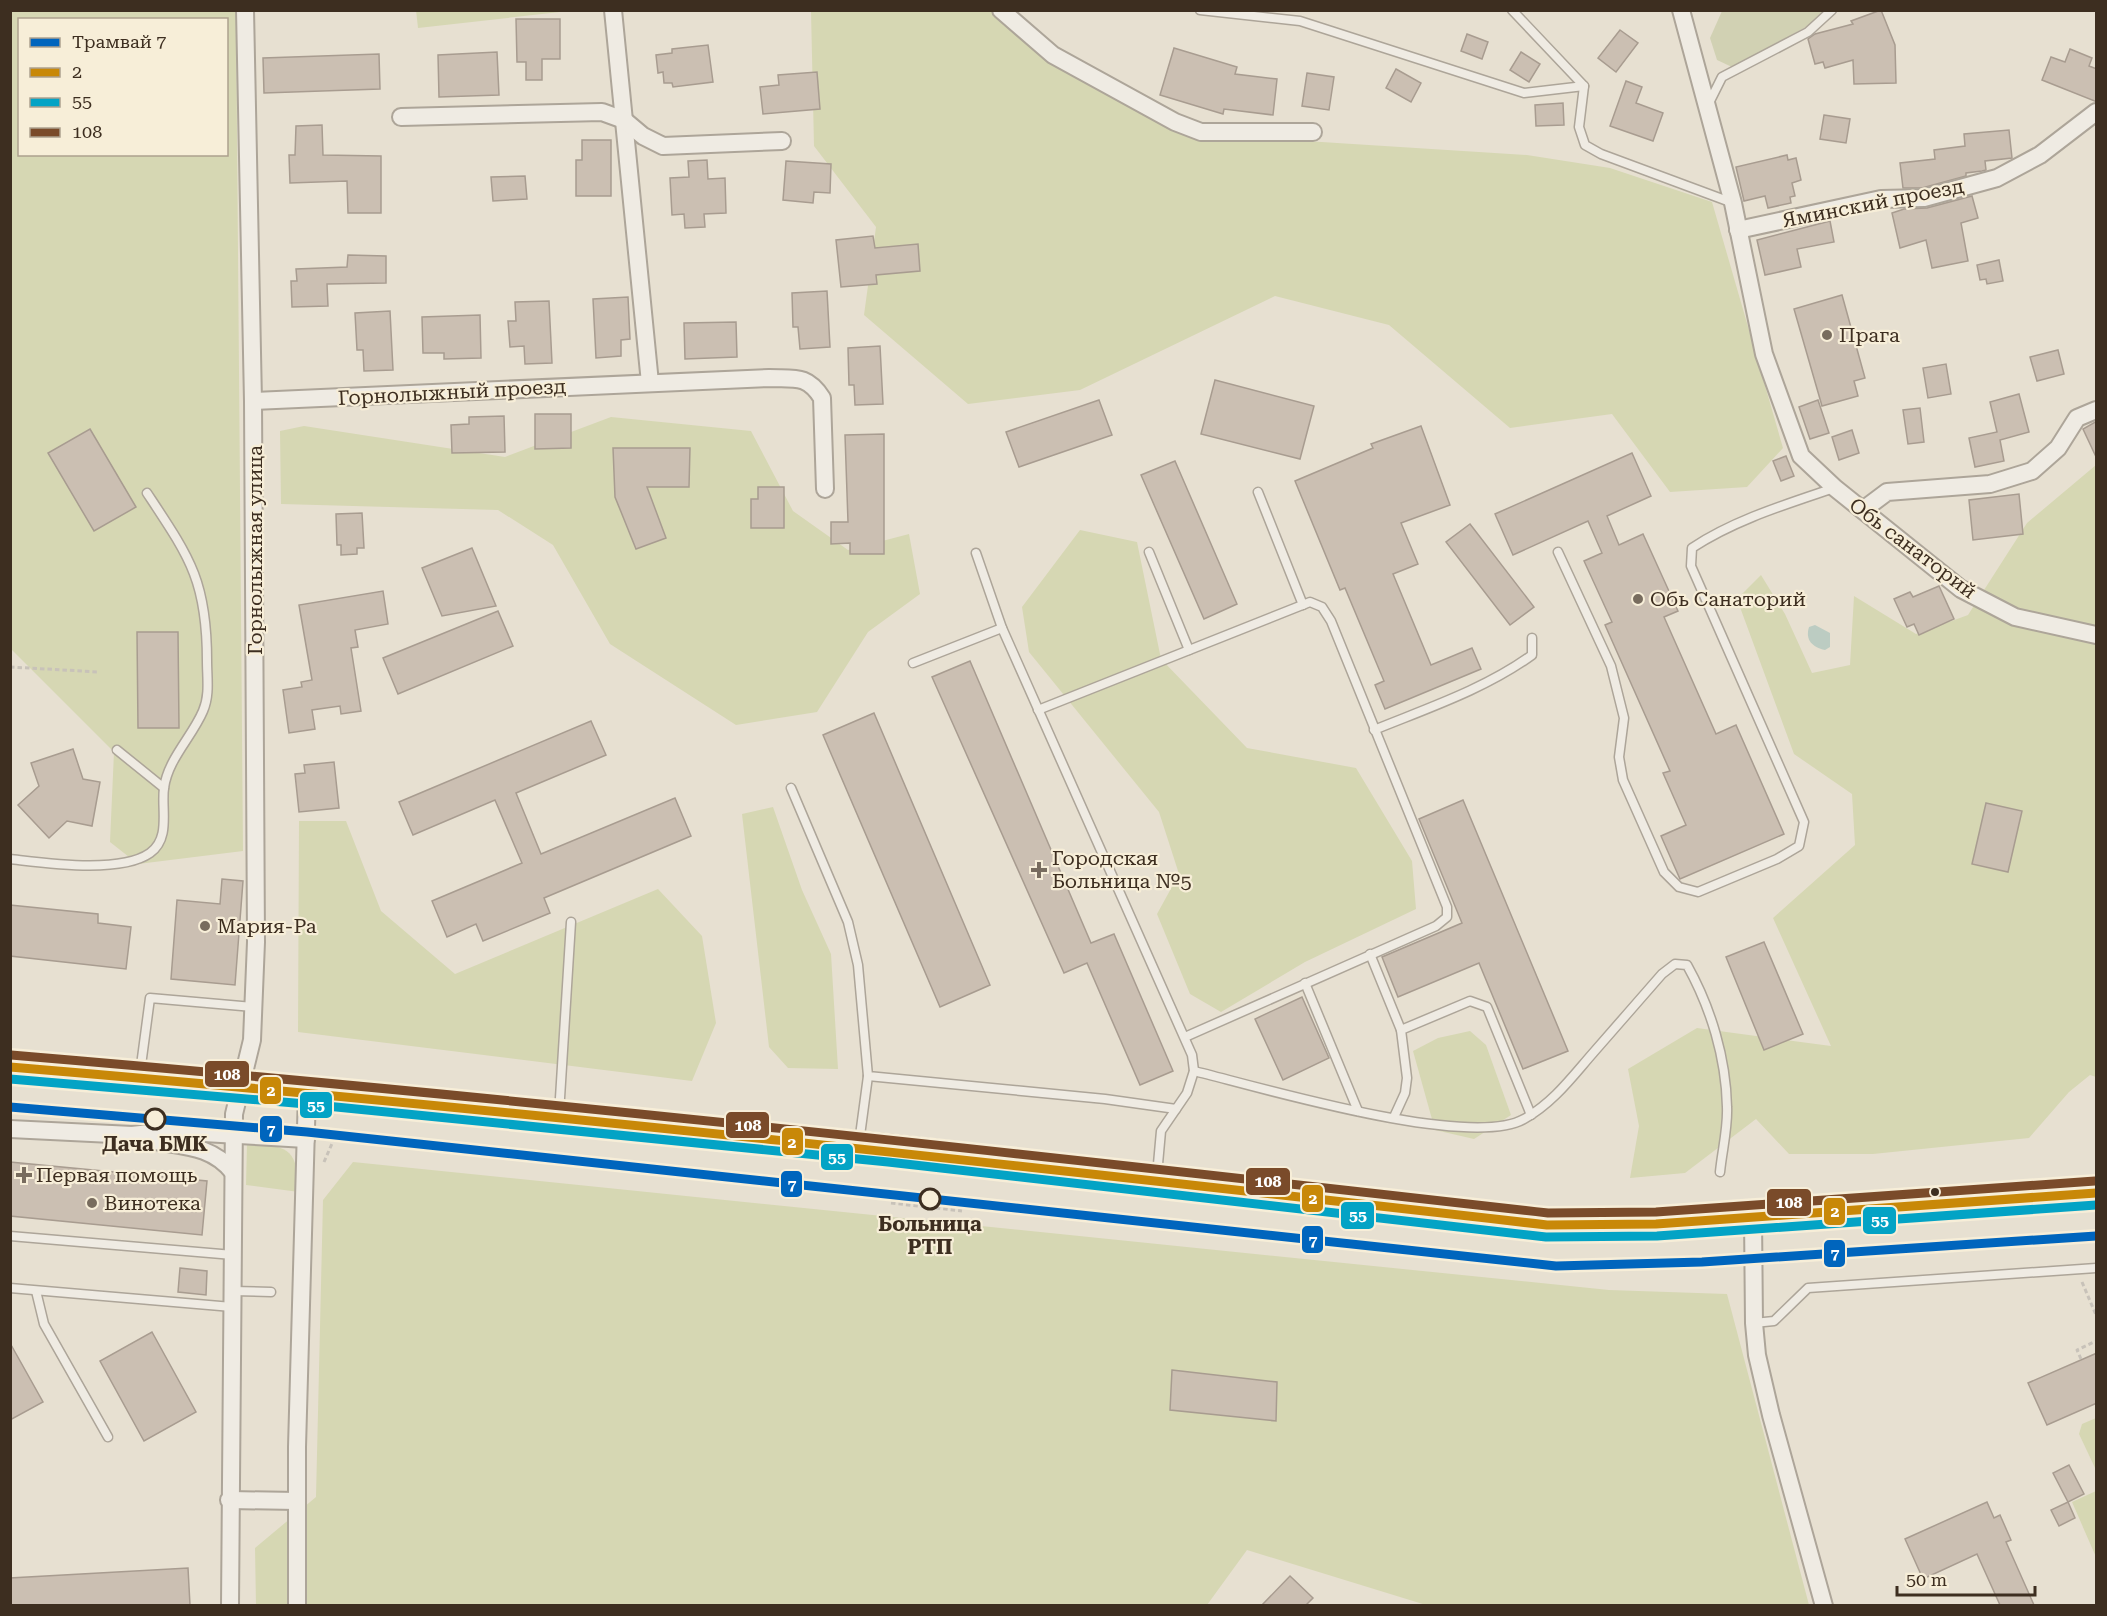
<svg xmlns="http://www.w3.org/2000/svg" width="2107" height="1616" font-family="'Roboto Serif',serif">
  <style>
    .green { fill: #d6d7b3; fill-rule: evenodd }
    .cemetery { fill: #d1d1b3 }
    .water { fill: #bcccc2 }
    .building { fill: #cbbfb2; stroke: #a89c90; stroke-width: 1.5 }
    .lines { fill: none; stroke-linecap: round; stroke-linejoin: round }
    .lane-casing { stroke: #ada599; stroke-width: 11 }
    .street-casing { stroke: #ada599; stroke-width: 20 }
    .highway-casing { stroke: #928b80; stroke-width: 33 }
    .path { stroke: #c8c2b9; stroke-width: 3; stroke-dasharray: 4.5 3; stroke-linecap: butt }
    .lane { stroke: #efebe3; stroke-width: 8 }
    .street { stroke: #efebe3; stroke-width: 16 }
    .highway { stroke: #dad1c2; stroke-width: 30 }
    .bus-1-casing { stroke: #f7eed8; stroke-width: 14 }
    .bus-2-casing { stroke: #f7eed8; stroke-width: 14 }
    .bus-3-casing { stroke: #f7eed8; stroke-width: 14 }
    .bus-1 { stroke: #c88808; stroke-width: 9 }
    .bus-2 { stroke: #03a3c5; stroke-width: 9 }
    .bus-3 { stroke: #7a4b2a; stroke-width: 9 }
    .tram-1-casing { stroke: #f7eed8; stroke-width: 14 }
    .tram-1 { stroke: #0065bd; stroke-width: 9 }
    .poi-dot { fill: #786c5e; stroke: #f7eed8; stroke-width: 2 }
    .stop-dot { fill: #f7eed8; stroke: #3d2e20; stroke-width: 3 }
    .bus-dot { fill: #3d2e20; stroke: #f7eed8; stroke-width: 2 }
    .labels { text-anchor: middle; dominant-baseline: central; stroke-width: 4.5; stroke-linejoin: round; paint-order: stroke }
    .street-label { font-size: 20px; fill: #3d2e20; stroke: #f7eed8 }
    .poi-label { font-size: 20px; fill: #3d2e20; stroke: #f7eed8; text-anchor: start }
    .stop-label { font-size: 20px; font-weight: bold; fill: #3d2e20; stroke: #f7eed8 }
    .line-badge { stroke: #f7eed8; stroke-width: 2 }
    .badge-label { font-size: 16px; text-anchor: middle; font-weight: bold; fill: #fff }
  </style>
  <rect width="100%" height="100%" fill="#e7e0d1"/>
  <g class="green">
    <polygon points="416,10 568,10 569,11 418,28"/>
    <path d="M10 11H236L243 851 138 864 110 842 114 752 11 649ZM20 20H226V154H20Z"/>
    <polygon points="811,11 1000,11 1032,37 1177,119 1290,140 1527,155 1610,168 1712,202 1783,448 1747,487 1670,492 1612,414 1510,428 1389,325 1275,296 1080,390 968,404 864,315 876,227 814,146"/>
    <polygon points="611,417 751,431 793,511 848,550 909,534 920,594 868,632 817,712 736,725 610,644 553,545 498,510 281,504 280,431 304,426 505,457"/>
    <polygon points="2096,465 2096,1077 2090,1075 2069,1092 2029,1138 1873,1154 1789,1154 1756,1119 1685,1173 1630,1178 1639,1126 1628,1069 1697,1028 1831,1046 1773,918 1855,845 1852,794 1794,754 1737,599 1761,575 1785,614 1812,673 1850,665 1854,596 1916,634 1968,615 2027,523"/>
    <polygon points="1080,530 1137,542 1161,659 1247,748 1356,768 1412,861 1416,909 1305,962 1221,1012 1190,994 1157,914 1179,874 1159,812 1029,652 1022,607"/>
    <polygon points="773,807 802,890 831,954 838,1069 788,1068 769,1047 742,814"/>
    <polygon points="299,821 346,821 381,911 455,974 658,889 702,936 716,1023 692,1081 298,1032"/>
    <polygon points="1470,1031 1486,1045 1511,1115 1474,1139 1435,1130 1413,1051 1438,1038"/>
    <path d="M247 1143C289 1146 297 1148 299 1192L246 1185Z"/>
    <polygon points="353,1162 1609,1290 1727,1294 1809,1605 1426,1605 1247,1550 1207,1605 256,1606 255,1548 316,1497 323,1200"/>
    <polygon points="2096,1418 2096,1470 2079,1434 2082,1424"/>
    <polygon points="2096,1491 2096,1557 2072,1502"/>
  </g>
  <polygon class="cemetery" points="1722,11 1826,11 1806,27 1732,67 1717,60 1710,38"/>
  <path class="water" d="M1815 625 1830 633V647L1825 650C1812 647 1805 640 1809 627Z"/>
  <g class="building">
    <polygon points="1881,10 1895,45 1896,83 1854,84 1853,60 1825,68 1823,62 1815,64 1808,39 1815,34 1853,24 1851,21"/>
    <polygon points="516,19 560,19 560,59 542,59 542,80 526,80 526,62 517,62"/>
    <polygon points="1620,30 1638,43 1616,72 1598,58"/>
    <polygon points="1467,34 1488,42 1482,59 1461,51"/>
    <polygon points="708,45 713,82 673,87 672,83 664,83 663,72 658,73 656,55 672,53 672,49"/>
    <polygon points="1174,48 1237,67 1235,74 1277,79 1273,115 1224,109 1223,114 1160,95"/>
    <polygon points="2070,49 2092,58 2089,66 2097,69 2097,102 2042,80 2051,57 2065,62"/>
    <polygon points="497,52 499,95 439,97 438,55"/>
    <polygon points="1521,52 1540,64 1529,82 1510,70"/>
    <polygon points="379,54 380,89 264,93 263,58"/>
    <polygon points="1396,69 1421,83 1411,102 1386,88"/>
    <polygon points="817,72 820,109 763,114 760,87 779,85 778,75"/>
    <polygon points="1307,73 1334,77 1329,110 1302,106"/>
    <polygon points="1626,81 1642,87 1636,103 1663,113 1653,141 1610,126"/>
    <polygon points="1563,103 1564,125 1536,126 1535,105"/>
    <polygon points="1824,115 1850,119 1846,143 1820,139"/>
    <polygon points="322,125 323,155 381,156 381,213 348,213 347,181 290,183 289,155 295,155 296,126"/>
    <polygon points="2009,130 2012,158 1985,161 1986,170 1982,171 1966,173 1966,176 1922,188 1903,188 1900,163 1935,159 1934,150 1965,146 1964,134"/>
    <polygon points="582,140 611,140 611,196 576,196 576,160 582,160"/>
    <polygon points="1787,155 1788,160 1796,158 1801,180 1792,183 1795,196 1790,197 1791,203 1768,208 1765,196 1744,201 1736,167"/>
    <polygon points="707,160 708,179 725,178 726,213 704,214 705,227 685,228 684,214 672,215 670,178 689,177 688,161"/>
    <polygon points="786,161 831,164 830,193 814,192 813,203 783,200"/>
    <polygon points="525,176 527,199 493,201 491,177"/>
    <polygon points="1972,196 1978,218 1961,223 1968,261 1932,268 1926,240 1900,248 1892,213 1904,209 1927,208"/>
    <polygon points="1830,221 1834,242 1797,249 1801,267 1765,275 1757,240"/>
    <polygon points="873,236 875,248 918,244 920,271 876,275 877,284 841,287 836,240"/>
    <polygon points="348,255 386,256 386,283 327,284 328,306 292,307 291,281 297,281 296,269 347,267"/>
    <polygon points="1999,260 2003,281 1987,284 1986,279 1980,280 1977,265"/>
    <polygon points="827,291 830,347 800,349 798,327 793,327 792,293"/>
    <polygon points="1842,295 1865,378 1854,381 1858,396 1822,406 1794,309"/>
    <polygon points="628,297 630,339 621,340 621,356 596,358 593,299"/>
    <polygon points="549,301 552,363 525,364 524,346 510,347 508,321 516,321 515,302"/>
    <polygon points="390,311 393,370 364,371 363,350 357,350 355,313"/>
    <polygon points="480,315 481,358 444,359 444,353 423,353 422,317"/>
    <polygon points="736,322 737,357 685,359 684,323"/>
    <polygon points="880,346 883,404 855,405 854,385 849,385 848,348"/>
    <polygon points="2058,350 2064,374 2037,381 2030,357"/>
    <polygon points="1946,364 1951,394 1928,398 1923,368"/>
    <polygon points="1215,380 1314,406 1300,459 1201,434"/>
    <polygon points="2019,394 2029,432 2000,440 2004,461 1975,467 1969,438 1997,432 1990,402"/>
    <polygon points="1099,400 1112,435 1019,467 1006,432"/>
    <polygon points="1818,400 1829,433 1810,439 1799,407"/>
    <polygon points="1920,408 1924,442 1908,444 1903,410"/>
    <polygon points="535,414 571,414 571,448 535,449"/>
    <polygon points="504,416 505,452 452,453 451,425 469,424 469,417"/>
    <polygon points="2097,421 2097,459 2083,429"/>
    <polygon points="1421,426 1450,505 1401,523 1418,564 1393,574 1431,665 1472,648 1481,669 1385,709 1375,685 1384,681 1345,588 1340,590 1295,481 1373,448 1371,444"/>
    <polygon points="90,429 136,507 94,531 48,453"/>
    <polygon points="1852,430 1859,453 1839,460 1832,437"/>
    <polygon points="884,434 884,554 850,554 850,543 831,544 831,522 848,522 845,435"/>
    <polygon points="613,448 690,448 689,487 647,487 666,538 636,549 615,497"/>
    <polygon points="1632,453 1651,496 1607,516 1619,545 1643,534 1678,611 1664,617 1716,734 1736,725 1784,834 1680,879 1661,836 1686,825 1663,773 1670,771 1605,625 1612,622 1584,561 1602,553 1588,521 1513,555 1495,514"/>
    <polygon points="1786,456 1794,476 1781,481 1773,461"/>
    <polygon points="1175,461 1237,604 1204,619 1141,475"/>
    <polygon points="758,487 784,487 784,528 751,528 751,499 758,499"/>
    <polygon points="2019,494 2023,534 1973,540 1969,500"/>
    <polygon points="362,513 364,548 357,548 357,554 341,555 341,545 337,545 336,514"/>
    <polygon points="1470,524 1534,607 1510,625 1446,542"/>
    <polygon points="472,548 496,606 442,616 422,568"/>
    <polygon points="1939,586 1954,619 1919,635 1914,624 1907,627 1894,599 1910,592 1913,597"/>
    <polygon points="383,591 388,624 355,630 358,647 351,648 361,711 341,714 340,706 312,710 315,729 289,733 283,690 302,687 301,682 312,680 299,605"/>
    <polygon points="498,611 513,646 398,694 383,658"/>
    <polygon points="137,632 178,632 179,728 138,728"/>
    <polygon points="970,661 1091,943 1114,934 1173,1071 1140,1085 1087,963 1064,973 932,677"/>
    <polygon points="874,713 990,985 940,1007 823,735"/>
    <polygon points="591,721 606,755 516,793 541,854 675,798 691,836 544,898 550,913 483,941 476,924 447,937 432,901 522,863 495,800 413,835 399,802"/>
    <polygon points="73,749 83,779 100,782 92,826 67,821 49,838 18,805 39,786 31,763"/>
    <polygon points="334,762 339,808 299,812 295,774 305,773 304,765"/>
    <polygon points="1463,800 1568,1051 1523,1069 1479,963 1398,997 1382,957 1462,923 1419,819"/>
    <polygon points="1986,803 2022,811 2008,872 1972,864"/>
    <polygon points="222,879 243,881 235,985 171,979 177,900 220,904"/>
    <polygon points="10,905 98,914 98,923 131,927 126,969 10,956"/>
    <polygon points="1764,942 1803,1034 1764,1050 1726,957"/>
    <polygon points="1302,997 1329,1058 1283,1080 1255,1019"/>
    <polygon points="10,1162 207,1181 202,1235 10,1216"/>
    <polygon points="180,1268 207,1271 206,1295 178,1292"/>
    <polygon points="152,1332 196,1412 144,1441 100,1361"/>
    <polygon points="10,1343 43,1402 10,1420"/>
    <polygon points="2097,1353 2097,1403 2047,1425 2028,1383"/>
    <polygon points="1172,1370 1277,1382 1276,1421 1170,1410"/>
    <polygon points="2069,1465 2084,1494 2068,1502 2053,1473"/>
    <polygon points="1987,1502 1994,1518 2000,1515 2011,1540 2006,1542 2034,1605 2000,1605 1977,1554 1923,1579 1905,1539"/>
    <polygon points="2068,1502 2075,1518 2059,1526 2051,1510"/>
    <polygon points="188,1568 190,1605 10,1605 10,1578"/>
    <polygon points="1290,1576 1313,1598 1306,1605 1262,1605"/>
  </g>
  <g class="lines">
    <defs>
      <g id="lane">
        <polyline points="1200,10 1300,21 1524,93 1584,86"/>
        <polyline points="1512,10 1584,86 1579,127 1585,145 1601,154 1733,203"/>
        <polyline points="1708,105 1722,77 1808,32 1832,10"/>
        <polyline points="1258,492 1303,605"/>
        <polyline points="1149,552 1189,650"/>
        <path d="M1558 552 1611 666 1624 718 1619 757 1623 780 1664 872 1679 887 1698 892 1777 859 1799 846 1804 822 1691 566 1692 548C1734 520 1787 504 1834 488"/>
        <polyline points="976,553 1002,628 1192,1055 1194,1071 1187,1093 1161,1131 1157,1175"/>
        <polyline points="913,663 1002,628"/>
        <polyline points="1038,710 1310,602 1322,607 1331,621 1447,907 1447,917 1436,926 1185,1037"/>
        <path d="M1374 730C1428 708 1485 689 1532 655V638"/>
        <polyline points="117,750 164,788"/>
        <polyline points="791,788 848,922 858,965 868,1076 1105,1099 1176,1109"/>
        <path d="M10 859C46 863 120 874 150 853 171 838 161 809 164 788 168 759 192 737 203 711 210 695 207 678 207 661 207 581 190 558 147 493"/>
        <polyline points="1370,954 1401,1030"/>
        <polyline points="1305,983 1358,1111"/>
        <path d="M1194 1071C1259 1087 1470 1150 1524 1119 1553 1103 1572 1077 1593 1053 1616 1027 1639 1000 1662 974L1675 964 1687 965C1711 1008 1726 1058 1727 1107 1728 1128 1722 1151 1720 1172"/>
        <polyline points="140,1073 150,998 253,1007"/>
        <polyline points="559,1114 571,922"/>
        <polyline points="1394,1117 1405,1093 1407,1078 1401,1030 1470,1001 1487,1007 1531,1115"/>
        <polyline points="859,1143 868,1076"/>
        <polyline points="10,1236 233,1255"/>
        <polyline points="10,1288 232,1307"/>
        <polyline points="36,1291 44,1324 108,1437"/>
        <polyline points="232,1291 271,1292"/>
        <polyline points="1754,1323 1774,1321 1808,1288 2096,1268"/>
      </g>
      <g id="street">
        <polyline points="613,10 650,383"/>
        <polyline points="1001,10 1053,55 1175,122 1201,132 1313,132"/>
        <polyline points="1681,10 1733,203 1764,354 1801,456 1835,488 1961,589 2015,617 2096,635"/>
        <polyline points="401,117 602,112 624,120 643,136 663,146 782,141"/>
        <polyline points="1738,230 1881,199 1924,198 1997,178 2040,155 2096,112"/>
        <path d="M253 401 769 378C794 379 807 374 822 398L825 489"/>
        <polyline points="1863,510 1887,492 1990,484 2032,471 2058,448 2077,418 2096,410"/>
        <polyline points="10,1129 132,1135 168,1131 306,1139"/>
        <path d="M141 1138C176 1147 209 1142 233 1172"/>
        <polyline points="1753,1217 1754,1323 1757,1355 1771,1415 1824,1606"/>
        <polyline points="229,1500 297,1501"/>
        <polyline points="230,1606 234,1114 252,1040 256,942 253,401 245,10"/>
        <polyline points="297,1606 297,1447 307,1092"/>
      </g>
      <polyline id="highway" points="10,1067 307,1092 889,1150 1547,1225 1656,1224 2096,1193"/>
    </defs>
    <use href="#lane" class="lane-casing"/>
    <use href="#street" class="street-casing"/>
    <use href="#highway" class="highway-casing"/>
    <g class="path">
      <polyline points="10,667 99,672"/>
      <polyline points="324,1162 334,1139"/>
      <polyline points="891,1203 962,1211"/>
      <polyline points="2082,1282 2096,1315"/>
      <polyline points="2081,1359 2077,1350 2096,1341"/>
    </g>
    <use href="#lane" class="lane"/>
    <use href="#street" class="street"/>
    <use href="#highway" class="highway"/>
    <defs>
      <path id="bus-1" d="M10 1067C524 1110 1035 1167 1547 1225L1656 1224 2096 1193"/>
      <polyline id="bus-2" points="10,1079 306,1104 888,1162 1546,1237 1657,1236 2096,1205"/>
      <path id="bus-3" d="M11 1055C524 1098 1036 1155 1548 1213L1656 1212 2095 1181"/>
    </defs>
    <use href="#bus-1" class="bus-1-casing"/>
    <use href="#bus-2" class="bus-2-casing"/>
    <use href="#bus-3" class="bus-3-casing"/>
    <use href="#bus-1" class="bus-1"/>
    <use href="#bus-2" class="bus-2"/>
    <use href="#bus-3" class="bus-3"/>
    <defs>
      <polyline id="tram-1" points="10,1107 307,1132 1556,1266 1702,1262 2096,1236"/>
    </defs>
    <use href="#tram-1" class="tram-1-casing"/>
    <use href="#tram-1" class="tram-1"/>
  </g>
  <g class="poi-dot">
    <circle cx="1827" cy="335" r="6"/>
    <circle cx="1638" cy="599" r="6"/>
    <path d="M1036 861h6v6h6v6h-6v6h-6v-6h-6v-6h6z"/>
    <circle cx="205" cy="926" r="6"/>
    <path d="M21 1166h6v6h6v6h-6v6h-6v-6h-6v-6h6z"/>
    <circle cx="92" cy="1203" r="6"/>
  </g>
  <g class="stop-dot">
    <circle cx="155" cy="1119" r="10"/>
    <circle cx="930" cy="1199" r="10"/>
  </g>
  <circle class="bus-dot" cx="1935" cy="1192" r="5"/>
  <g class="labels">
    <g class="street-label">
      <text transform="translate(1873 203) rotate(-11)">Яминский проезд</text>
      <text transform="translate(452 392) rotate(-3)">Горнолыжный проезд</text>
      <text transform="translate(1913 548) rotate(37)">Обь санаторий</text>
      <text transform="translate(255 550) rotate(-90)">Горнолыжная улица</text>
    </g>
    <g class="poi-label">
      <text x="1839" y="335">Прага</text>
      <text x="1650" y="599">Обь Санаторий</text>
      <text x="1052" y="858">Городская<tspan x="1052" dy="23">Больница №5</tspan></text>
      <text x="217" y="926">Мария-Ра</text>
      <text x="36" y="1175">Первая помощь</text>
      <text x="104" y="1203">Винотека</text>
    </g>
    <g class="stop-label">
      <text x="155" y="1144">Дача БМК</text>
      <text x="930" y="1224">Больница<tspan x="930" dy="23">РТП</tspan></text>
    </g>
  </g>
  <g class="line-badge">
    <rect x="204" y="1060" width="46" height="28" rx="6" fill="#7a4b2a"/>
    <rect x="259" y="1076" width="23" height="29" rx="6" fill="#c88808"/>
    <rect x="299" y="1091" width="34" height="28" rx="6" fill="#03a3c5"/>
    <rect x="725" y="1111" width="45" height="28" rx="6" fill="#7a4b2a"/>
    <rect x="259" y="1115" width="24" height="28" rx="6" fill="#0065bd"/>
    <rect x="781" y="1127" width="23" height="29" rx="6" fill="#c88808"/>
    <rect x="820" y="1143" width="34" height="28" rx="6" fill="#03a3c5"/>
    <rect x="1245" y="1167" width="46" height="29" rx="6" fill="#7a4b2a"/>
    <rect x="780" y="1170" width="23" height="28" rx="6" fill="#0065bd"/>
    <rect x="1301" y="1184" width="23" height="29" rx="6" fill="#c88808"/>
    <rect x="1766" y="1188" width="46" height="29" rx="6" fill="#7a4b2a"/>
    <rect x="1823" y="1197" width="23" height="29" rx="6" fill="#c88808"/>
    <rect x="1340" y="1201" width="35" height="29" rx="6" fill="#03a3c5"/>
    <rect x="1862" y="1206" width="35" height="29" rx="6" fill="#03a3c5"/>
    <rect x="1301" y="1225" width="23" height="29" rx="6" fill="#0065bd"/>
    <rect x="1823" y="1239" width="23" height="29" rx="6" fill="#0065bd"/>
  </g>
  <g class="badge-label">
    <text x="227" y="1080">108</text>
    <text x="271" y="1096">2</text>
    <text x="316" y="1111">55</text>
    <text x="748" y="1131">108</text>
    <text x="271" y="1135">7</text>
    <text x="792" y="1148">2</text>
    <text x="837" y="1163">55</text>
    <text x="1268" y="1187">108</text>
    <text x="792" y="1190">7</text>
    <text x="1313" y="1204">2</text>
    <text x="1789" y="1208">108</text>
    <text x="1835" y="1217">2</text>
    <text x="1358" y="1221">55</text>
    <text x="1880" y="1226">55</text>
    <text x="1313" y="1246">7</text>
    <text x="1835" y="1259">7</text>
  </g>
  <rect width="2107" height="1616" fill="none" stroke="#3d2e20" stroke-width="24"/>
  <rect x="18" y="18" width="210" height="138" fill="#f7eed8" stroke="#ada18e" stroke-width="1.5"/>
  <rect x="30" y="38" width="30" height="9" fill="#0065bd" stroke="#ada18e" stroke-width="1.5"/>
  <text x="72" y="48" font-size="18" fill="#3d2e20">Трамвай 7</text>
  <rect x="30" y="68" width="30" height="9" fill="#c88808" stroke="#ada18e" stroke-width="1.5"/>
  <text x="72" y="78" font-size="18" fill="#3d2e20">2</text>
  <rect x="30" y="98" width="30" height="9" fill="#03a3c5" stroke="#ada18e" stroke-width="1.5"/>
  <text x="72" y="108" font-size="18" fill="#3d2e20">55</text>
  <rect x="30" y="128" width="30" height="9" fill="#7a4b2a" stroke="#ada18e" stroke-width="1.5"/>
  <text x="72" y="138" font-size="18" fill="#3d2e20">108</text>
  <path d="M1897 1586v9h138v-9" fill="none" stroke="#3d2e20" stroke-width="3"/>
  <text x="1906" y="1586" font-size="18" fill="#3d2e20" stroke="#f7eed8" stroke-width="4.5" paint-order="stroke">50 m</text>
</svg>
